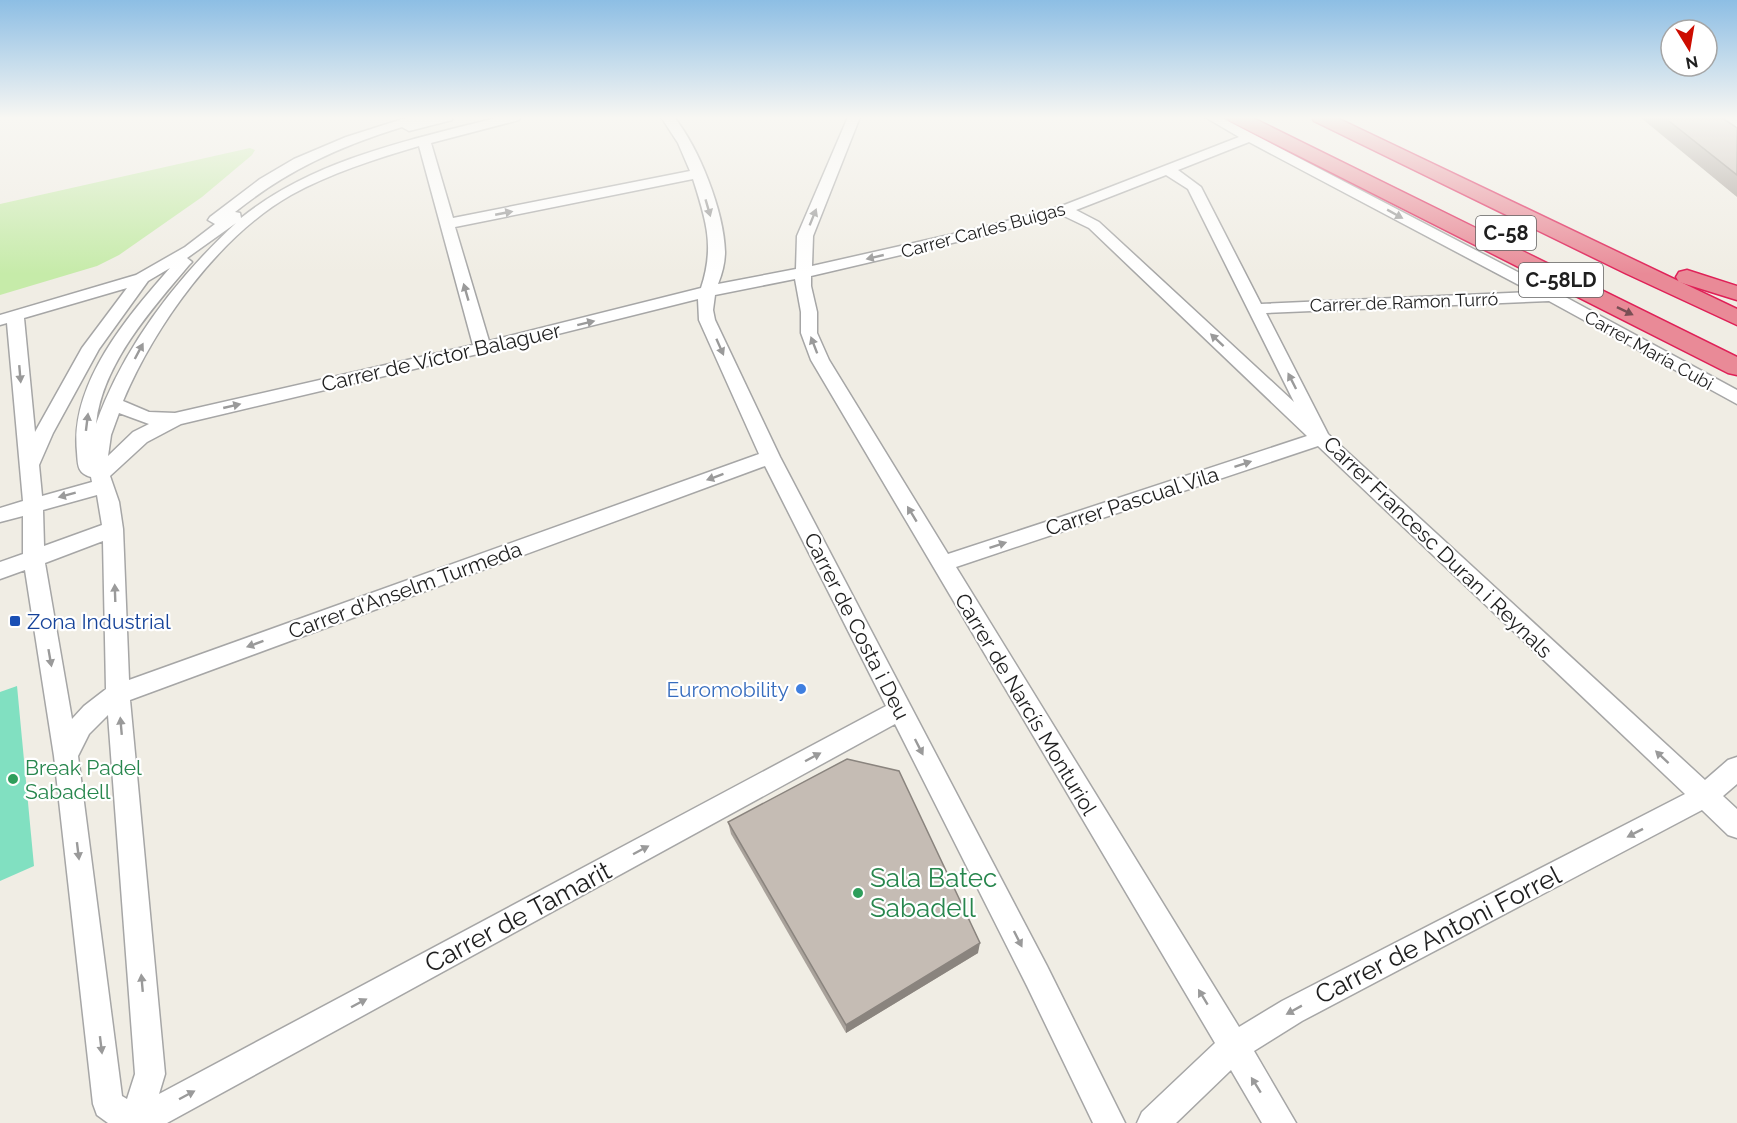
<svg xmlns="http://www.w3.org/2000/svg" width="1737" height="1123" font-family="Raleway,sans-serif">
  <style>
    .grass { fill: #c6eba9 }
    .pitch { fill: #81e0c1 }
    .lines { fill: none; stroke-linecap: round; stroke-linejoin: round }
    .minor-casing { stroke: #a6a6a6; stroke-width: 3 }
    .highway-casing { stroke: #df2057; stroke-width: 3 }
    .minor { fill: #fff; fill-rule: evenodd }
    .highway { fill: #e98a97; fill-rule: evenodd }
    .wall { fill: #a9a29b }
    .shaded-wall { fill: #8a847e }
    .building { fill: #c5bcb4; stroke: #8a847e; stroke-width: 1.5 }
    .oneway { fill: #9a9a9a }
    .oneway2 { fill: #7a4f55 }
    .transit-dot { fill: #1a4fb4; stroke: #fff; stroke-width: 2 }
    .shop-dot { fill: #3f7fe0; stroke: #fff; stroke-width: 2 }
    .leisure-dot { fill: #2e9e5b; stroke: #fff; stroke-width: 2 }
    .labels { text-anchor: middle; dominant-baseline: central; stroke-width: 4.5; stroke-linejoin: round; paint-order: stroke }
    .far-street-label { font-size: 18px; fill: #1f1f1f; stroke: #fff }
    .shield { fill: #fff; stroke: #626262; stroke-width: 1.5 }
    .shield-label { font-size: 20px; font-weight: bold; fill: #1f1f1f }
    .street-label { font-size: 21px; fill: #1f1f1f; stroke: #fff }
    .transit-label { font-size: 21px; fill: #164399; stroke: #fff; text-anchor: start }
    .shop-label { font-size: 21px; fill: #366cbe; stroke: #fff; text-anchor: end }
    .leisure-label { font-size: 21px; fill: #27864d; stroke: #fff; text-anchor: start }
    .near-leisure-label { font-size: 26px; fill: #27864d; stroke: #fff; text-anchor: start }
    .near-street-label { font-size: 26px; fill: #1f1f1f; stroke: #fff }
  </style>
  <rect width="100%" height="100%" fill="#f0ede4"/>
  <polygon class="grass" points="250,148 255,150 252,155 202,197 119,255 97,266 0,295 0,204"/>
  <polygon class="pitch" points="17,686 34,866 0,881 0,692"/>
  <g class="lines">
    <defs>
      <path id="minor" d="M409 117H453L452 120 409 131 402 127C340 146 286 171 235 212L240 213 241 218C314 159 410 140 500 117H520L519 120 431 143 453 218 690 171 678 143 661 117H674C699 148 724 211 725 252 725 263 722 274 718 284L796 269 797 236 848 117H860L813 236 812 266 980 228 1059 207 1239 137 1205 117H1220L1558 293 1737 390V404L1549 301 1266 313 1328 434 1705 780 1728 760 1737 757V784L1723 796 1737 809V838L1728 835 1702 810 1302 1021 1254 1051 1296 1123H1262L1231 1070 1176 1123H1137L1142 1112 1215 1043 811 360 801 333V312L795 279 715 295 713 310 715 320 780 457 1047 966 1125 1123H1093L1027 986 895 724 167 1123H108L97 1115 93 1104 54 756 25 570 0 579V562L23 554V516L0 522V508L23 501 7 323 0 325V315L136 275 185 247 215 224 208 220 210 217 260 179 294 159 346 137ZM1249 142 1532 292 1261 304 1201 187 1178 170ZM419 146 473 345 175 413 149 412 123 401C155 325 219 236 291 195 331 173 375 159 419 146ZM1166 175 1188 189 1294 402 1099 222 1076 210ZM693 179C706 220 715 246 701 288L489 341 455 227ZM1062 215 1089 228 1307 436 948 554 829 360 817 333V312L811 286V276L982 236ZM236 223C176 279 124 346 96 424 102 364 152 309 189 265L192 262 187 258ZM170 268C128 316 70 383 77 452 78 465 77 473 91 477L92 482 42 496 39 465 53 433 99 349 148 281ZM127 288 82 348 35 432 24 318ZM698 299 699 320 759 454 129 680 123 529 119 502 110 476 147 442 181 424 482 353ZM119 413 149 424 133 432 108 456 111 435ZM1318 446 1685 794 1282 1001 1239 1027 956 567ZM765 466 886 706 159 1094 165 1074 130 700ZM97 495 102 525 44 546 43 510ZM103 541 106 689 84 706 72 719 45 563ZM108 715 135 1074 127 1099 122 1096 78 756 89 734Z"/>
      <g id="highway">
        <polygon points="1228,117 1251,117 1737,357 1737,375 1728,373 1230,121"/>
        <polygon points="1312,117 1335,117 1737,309 1737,325 1625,273 1314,121"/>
        <polygon points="1687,270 1737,286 1737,300 1679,282 1676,277 1679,272"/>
      </g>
    </defs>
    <use href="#minor" class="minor-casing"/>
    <use href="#highway" class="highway-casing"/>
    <use href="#minor" class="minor"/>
    <use href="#highway" class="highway"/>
  </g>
  <g class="wall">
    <polygon points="1640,117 1721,117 1737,128 1737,197"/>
    <polygon points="728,822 978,953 846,1033 731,834"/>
  </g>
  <polygon class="shaded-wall" points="980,943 978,953 846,1033 846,1025"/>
  <g class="building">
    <polygon points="1664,117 1721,117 1737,128 1737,175"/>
    <polygon points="847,759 899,771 980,943 846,1025 728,822"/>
  </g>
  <defs><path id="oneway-solid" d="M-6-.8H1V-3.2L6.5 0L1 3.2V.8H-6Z" transform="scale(1.5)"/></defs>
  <g class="oneway">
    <use href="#oneway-solid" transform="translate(708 208) rotate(74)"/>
    <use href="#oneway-solid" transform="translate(504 213) rotate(-11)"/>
    <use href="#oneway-solid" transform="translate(1395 214) rotate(29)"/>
    <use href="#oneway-solid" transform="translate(813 217) rotate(-68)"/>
    <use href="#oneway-solid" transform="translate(875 257) rotate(167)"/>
    <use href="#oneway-solid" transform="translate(466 292) rotate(-106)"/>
    <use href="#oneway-solid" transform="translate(586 323) rotate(-14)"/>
    <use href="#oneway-solid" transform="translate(1217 340) rotate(-137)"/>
    <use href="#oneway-solid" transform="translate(814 345) rotate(-111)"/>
    <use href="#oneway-solid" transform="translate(720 347) rotate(66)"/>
    <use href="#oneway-solid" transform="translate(139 351) rotate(-62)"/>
    <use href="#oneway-solid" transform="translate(20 374) rotate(85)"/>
    <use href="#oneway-solid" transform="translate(1292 381) rotate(-117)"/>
    <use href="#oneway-solid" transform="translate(232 406) rotate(-13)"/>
    <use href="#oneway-solid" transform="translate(87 422) rotate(-83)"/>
    <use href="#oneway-solid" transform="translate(1243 464) rotate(-18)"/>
    <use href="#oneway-solid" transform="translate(715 477) rotate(160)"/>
    <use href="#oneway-solid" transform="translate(67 495) rotate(165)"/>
    <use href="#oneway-solid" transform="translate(912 514) rotate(-121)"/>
    <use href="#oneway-solid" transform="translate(998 545) rotate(-18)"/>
    <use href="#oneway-solid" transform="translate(115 593) rotate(-92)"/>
    <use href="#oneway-solid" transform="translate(255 644) rotate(160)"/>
    <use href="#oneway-solid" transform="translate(50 658) rotate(80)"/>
    <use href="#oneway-solid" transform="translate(121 726) rotate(-95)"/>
    <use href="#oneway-solid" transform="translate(919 747) rotate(63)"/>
    <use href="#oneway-solid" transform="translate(813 757) rotate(-28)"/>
    <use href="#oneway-solid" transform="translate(1662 757) rotate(-137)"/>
    <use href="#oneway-solid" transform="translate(1635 833) rotate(153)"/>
    <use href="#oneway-solid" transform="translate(641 850) rotate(-28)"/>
    <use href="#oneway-solid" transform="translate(78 851) rotate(83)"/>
    <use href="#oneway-solid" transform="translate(1018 939) rotate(63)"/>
    <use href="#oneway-solid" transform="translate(142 983) rotate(-95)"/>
    <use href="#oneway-solid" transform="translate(1203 997) rotate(-121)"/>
    <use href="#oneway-solid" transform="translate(359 1003) rotate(-28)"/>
    <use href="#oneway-solid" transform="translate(1294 1010) rotate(151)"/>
    <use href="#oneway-solid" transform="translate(101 1045) rotate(83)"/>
    <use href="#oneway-solid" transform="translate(1256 1085) rotate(-122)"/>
    <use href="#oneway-solid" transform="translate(187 1095) rotate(-28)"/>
  </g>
  <use class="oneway2" href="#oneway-solid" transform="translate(1625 311) rotate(26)"/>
  <linearGradient id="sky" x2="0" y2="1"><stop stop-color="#8dbee4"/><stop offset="0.43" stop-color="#f8f7f3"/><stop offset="1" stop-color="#f8f7f3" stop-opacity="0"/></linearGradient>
  <rect width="1737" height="274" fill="url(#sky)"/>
  <rect class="transit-dot" x="9" y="615" width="12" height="12" rx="3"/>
  <circle class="shop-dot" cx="801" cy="689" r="6"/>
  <g class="leisure-dot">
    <circle cx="13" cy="779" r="6"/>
    <circle cx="858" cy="893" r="6"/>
  </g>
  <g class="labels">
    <g class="far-street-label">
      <text transform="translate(983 230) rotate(-15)">Carrer Carles Buigas</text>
      <text transform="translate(1404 302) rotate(-2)">Carrer de Ramon Turró</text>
      <text transform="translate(1649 350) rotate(29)">Carrer María Cubi</text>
    </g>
    <g class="shield">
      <rect x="1476" y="216" width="60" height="34" rx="4.5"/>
      <rect x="1519" y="263" width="84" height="34" rx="4.5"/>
    </g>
    <g class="shield-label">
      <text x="1506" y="233">C-58</text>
      <text x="1561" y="280">C-58LD</text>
    </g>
    <g class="street-label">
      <text transform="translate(441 357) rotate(-13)">Carrer de Víctor Balaguer</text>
      <text transform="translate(1132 501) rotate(-18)">Carrer Pascual Vila</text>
      <text transform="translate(1438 547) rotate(44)">Carrer Francesc Duran i Reynals</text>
      <text transform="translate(405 590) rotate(-20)">Carrer d'Anselm Turmeda</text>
      <text transform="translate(857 626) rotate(63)">Carrer de Costa i Deu</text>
      <text transform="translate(1026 704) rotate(59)">Carrer de Narcís Monturiol</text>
    </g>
    <g class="transit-label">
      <text x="27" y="621">Zona Industrial</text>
    </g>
    <g class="shop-label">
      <text x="789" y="689">Euromobility</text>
    </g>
    <g class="leisure-label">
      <text x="25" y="767">Break Padel<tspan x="25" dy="24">Sabadell</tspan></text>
    </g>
    <g class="near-leisure-label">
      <text x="870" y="878">Sala Batec<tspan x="870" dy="30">Sabadell</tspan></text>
    </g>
    <g class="near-street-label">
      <text transform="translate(518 917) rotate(-28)">Carrer de Tamarit</text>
      <text transform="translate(1438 935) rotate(-27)">Carrer de Antoni Forrel</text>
    </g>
  </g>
  <g transform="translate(1689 48) rotate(169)"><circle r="28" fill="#ffffff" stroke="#a5a5a5" stroke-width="1.5"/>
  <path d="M0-4.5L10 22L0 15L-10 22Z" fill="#cd0c00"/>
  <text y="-9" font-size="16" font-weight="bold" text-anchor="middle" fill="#1f1f1f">N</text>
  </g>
</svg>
